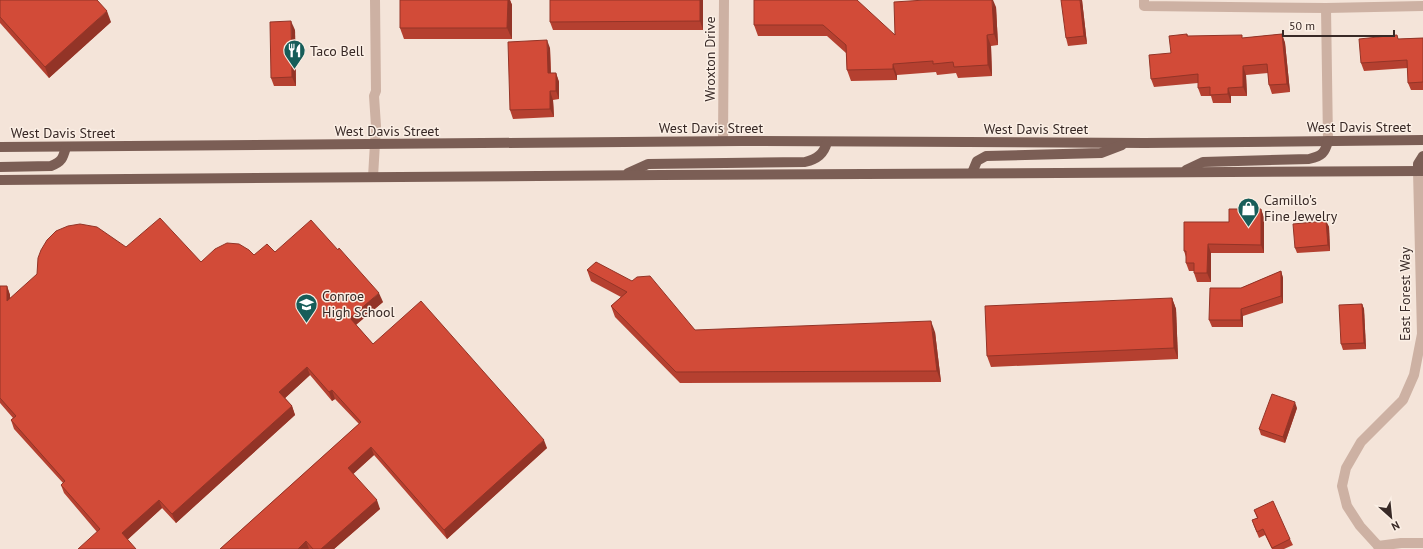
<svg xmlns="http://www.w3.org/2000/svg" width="1423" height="549" font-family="'PT Sans',sans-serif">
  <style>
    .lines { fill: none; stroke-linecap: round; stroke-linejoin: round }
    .street { stroke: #cdb1a3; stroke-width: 10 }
    .primary { stroke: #7b5e55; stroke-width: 10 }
    .wall { fill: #b54030 }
    .shaded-wall { fill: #933427 }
    .building { fill: #d24b38; stroke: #933427 }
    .labels { text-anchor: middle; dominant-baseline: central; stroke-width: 3; stroke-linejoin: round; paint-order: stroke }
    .poi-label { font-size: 14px; fill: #382926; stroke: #fbefe5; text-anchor: start }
    .street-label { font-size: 14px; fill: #382926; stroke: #fbefe5 }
  </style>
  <rect width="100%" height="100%" fill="#f4e4d9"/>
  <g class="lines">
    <g class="street">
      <polyline points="1144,0 1144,6 1326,8 1423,6"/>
      <polyline points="1326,8 1328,141"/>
      <polyline points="723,141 724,0"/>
      <polyline points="373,177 376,126 374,96 376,91 375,0"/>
      <polyline points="1378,546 1401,543 1423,543"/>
      <polyline points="1381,549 1360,526 1347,506 1342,486 1346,468 1361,442 1403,400 1414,375 1422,334 1418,171"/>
    </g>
    <g class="primary">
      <polyline points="0,147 741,141 1145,143 1423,140"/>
      <path d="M0 167 51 166C62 162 63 158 66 147"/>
      <path d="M1186 170 1203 162 1309 159C1322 156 1325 153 1328 141"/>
      <polyline points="1418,171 1418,164 1423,156"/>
      <path d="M628 173 648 164 805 162C817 159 824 154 827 142"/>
      <polyline points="972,173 977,161 986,156 1101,153 1122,145"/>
      <polyline points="0,180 661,175 1423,171"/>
    </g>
  </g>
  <g class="wall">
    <polygon points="0,0 111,22 49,78 0,23"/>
    <polygon points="400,0 510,0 512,5 512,39 404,39 400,28"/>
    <polygon points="550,0 703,0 703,30 553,30 550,22"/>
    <polygon points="754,0 895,35 996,7 998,45 991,46 992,76 958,78 956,73 937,75 936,72 897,75 897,80 851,81 847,70 846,53 827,36 758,36 754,25"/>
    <polygon points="1082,0 1087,44 1068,46 1066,38"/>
    <polygon points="295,30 296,86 274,86 271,78"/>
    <polygon points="1187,34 1188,36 1243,38 1282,34 1285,43 1290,92 1272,94 1269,85 1268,73 1246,75 1247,96 1231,96 1231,103 1213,103 1211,96 1201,96 1198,88 1198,83 1154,87 1151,79"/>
    <polygon points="1423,38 1423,90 1411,90 1408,83 1408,68 1364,71 1361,63 1398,39"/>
    <polygon points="550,48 551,73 556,73 559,82 559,99 553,100 554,117 513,119 510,110"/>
    <polygon points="1261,209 1264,218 1264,253 1211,253 1211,282 1197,282 1194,273 1194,271 1189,271 1186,263 1186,257 1184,251 1229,222"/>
    <polygon points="1326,221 1329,227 1330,251 1297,253 1295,248"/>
    <polygon points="126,247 201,262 275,252 383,302 356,325 373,344 547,448 447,539 374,455 353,474 380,509 334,549 220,549 359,424 335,399 332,401 310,375 285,398 292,406 295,415 176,523 162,508 127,540 97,532 64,493 61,485 63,483 14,429 11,420 13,418 0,403 0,286 7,286 10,295 10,298"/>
    <polygon points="596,262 695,330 935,332 941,382 680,383 615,317 611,306 621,297 591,281 587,270"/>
    <polygon points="1281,271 1283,278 1283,303 1243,316 1243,327 1212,327 1209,320 1241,288"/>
    <polygon points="1172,298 1176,309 1178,359 991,367 987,356"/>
    <polygon points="1362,304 1364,309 1366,349 1343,350 1341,344"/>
    <polygon points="1297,408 1285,443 1261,435 1259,429"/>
    <polygon points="1254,510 1290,539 1293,545 1284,549 1272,549 1265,535 1259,538 1254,526 1252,520 1257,518"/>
  </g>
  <g class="shaded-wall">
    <polygon points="508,0 510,0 512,5 512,39 507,28"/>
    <polygon points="700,0 703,0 703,30 700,21"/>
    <polygon points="992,0 993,0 996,7 998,45 994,34"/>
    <polygon points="1080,0 1082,0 1087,44 1084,36"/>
    <polygon points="107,11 111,22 49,78 45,67"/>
    <polygon points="291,21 295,30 296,86 292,77"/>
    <polygon points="1282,34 1285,43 1290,92 1287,84"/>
    <polygon points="987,35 991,46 992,76 988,65"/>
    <polygon points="547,40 550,48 551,82 548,73"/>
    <polygon points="893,64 897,75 897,80 893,69"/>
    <polygon points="1243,66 1246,75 1247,96 1243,87"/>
    <polygon points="556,73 559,82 559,99 556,91"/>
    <polygon points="1228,88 1231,96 1231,103 1228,94"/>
    <polygon points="550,91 553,100 554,117 550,109"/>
    <polygon points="1261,209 1264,218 1264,253 1261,245"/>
    <polygon points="1326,221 1329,227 1330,251 1328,245"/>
    <polygon points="1208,244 1211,253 1211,282 1207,273"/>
    <polygon points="1281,271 1283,278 1283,303 1281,296"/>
    <polygon points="7,286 10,295 10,309 7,301"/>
    <polygon points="379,293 383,302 353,327 350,318"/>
    <polygon points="1172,298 1176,309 1178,359 1174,348"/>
    <polygon points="1362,304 1364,309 1366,349 1364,343"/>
    <polygon points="1241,309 1243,316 1243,327 1241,320"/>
    <polygon points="931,321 935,332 941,382 937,371"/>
    <polygon points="307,367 310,375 283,400 279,392"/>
    <polygon points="332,390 335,399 332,401 329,392"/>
    <polygon points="1295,402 1297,408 1285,443 1283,437"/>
    <polygon points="292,406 295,415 176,523 172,514"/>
    <polygon points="544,440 547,448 447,539 444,530"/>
    <polygon points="371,447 374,455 351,476 348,468"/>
    <polygon points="159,500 162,508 125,542 122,533"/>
    <polygon points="377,500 380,509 334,549 321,549"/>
    <polygon points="306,541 309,549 298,549"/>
  </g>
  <g class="building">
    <polygon points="0,0 97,0 107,11 45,67 0,17"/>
    <polygon points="400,0 508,0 507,28 400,28"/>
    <polygon points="550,0 700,0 700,21 550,22"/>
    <polygon points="754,0 857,0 895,35 894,2 925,0 992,0 994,34 987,35 988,65 954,67 953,62 933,64 933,61 893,64 893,69 847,70 846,45 823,25 754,25"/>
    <polygon points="1061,0 1080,0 1084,36 1066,38"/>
    <polygon points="291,21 292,77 271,78 270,22"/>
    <polygon points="1187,34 1187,36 1242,35 1242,38 1282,34 1287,84 1269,85 1267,64 1243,66 1243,87 1228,88 1228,94 1210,95 1210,87 1198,88 1198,74 1151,79 1149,55 1171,53 1169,36"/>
    <polygon points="1397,35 1398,39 1423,38 1423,82 1408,83 1407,60 1361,63 1359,39"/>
    <polygon points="547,40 548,73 556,73 556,91 550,91 550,109 510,110 508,42"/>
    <polygon points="1229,209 1261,209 1261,245 1208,244 1207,273 1194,273 1194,263 1186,263 1186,251 1184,251 1184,222 1229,222"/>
    <polygon points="160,218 201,262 215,249 227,243 239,244 249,250 254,255 267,244 275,252 311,220 338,250 339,248 379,293 350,318 373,344 421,301 544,440 444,530 371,447 348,468 377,500 321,549 313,549 306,541 298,549 220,549 361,422 332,390 329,392 307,367 279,392 292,406 172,514 159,500 122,533 136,549 78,549 100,529 61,485 65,481 11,420 16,416 0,398 0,286 7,286 7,301 37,274 38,258 41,250 47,240 56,231 68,226 80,224 97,227 126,247"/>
    <polygon points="1326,221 1328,245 1295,248 1293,224"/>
    <polygon points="596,262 632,281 637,277 650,276 695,330 931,321 937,371 676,372 611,306 627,292 587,270"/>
    <polygon points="1281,271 1281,296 1241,309 1241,320 1209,320 1210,288 1241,288"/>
    <polygon points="1172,298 1174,348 987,356 985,306"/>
    <polygon points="1362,304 1364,343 1341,344 1339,305"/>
    <polygon points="1272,394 1295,402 1283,437 1259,429"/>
    <polygon points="1273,501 1290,539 1272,548 1263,529 1257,532 1252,520 1258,518 1254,510"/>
  </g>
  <defs>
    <symbol id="restaurant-pin" viewBox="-11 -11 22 30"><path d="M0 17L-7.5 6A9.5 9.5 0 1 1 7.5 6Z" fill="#175d59" stroke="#fbefe5"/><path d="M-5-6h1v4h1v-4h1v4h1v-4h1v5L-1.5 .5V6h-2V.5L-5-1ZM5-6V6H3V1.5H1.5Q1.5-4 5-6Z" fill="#fff"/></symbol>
    <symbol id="shop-pin" viewBox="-11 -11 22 30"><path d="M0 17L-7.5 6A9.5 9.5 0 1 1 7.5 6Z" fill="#175d59" stroke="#fbefe5"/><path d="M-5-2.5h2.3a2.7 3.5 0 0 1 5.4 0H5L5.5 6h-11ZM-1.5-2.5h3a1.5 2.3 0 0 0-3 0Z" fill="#fff"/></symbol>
    <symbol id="school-pin" viewBox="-11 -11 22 30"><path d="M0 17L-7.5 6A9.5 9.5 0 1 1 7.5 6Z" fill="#175d59" stroke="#fbefe5"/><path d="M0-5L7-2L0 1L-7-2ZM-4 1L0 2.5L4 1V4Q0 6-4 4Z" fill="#fff"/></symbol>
  </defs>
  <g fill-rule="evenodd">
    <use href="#restaurant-pin" x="282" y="38" width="25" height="34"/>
    <use href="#shop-pin" x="1236" y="196" width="25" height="34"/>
    <use href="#school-pin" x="294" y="292" width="25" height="34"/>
  </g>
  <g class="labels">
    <g class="poi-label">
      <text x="310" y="51">Taco Bell</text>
      <text x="1264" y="200">Camillo's<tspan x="1264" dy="16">Fine Jewelry</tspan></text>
      <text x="322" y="296">Conroe<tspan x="322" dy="16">High School</tspan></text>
    </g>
    <g class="street-label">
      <text transform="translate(710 59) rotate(-90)">Wroxton Drive</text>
      <text x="1359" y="127">West Davis Street</text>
      <text x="711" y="128">West Davis Street</text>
      <text x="1036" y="129">West Davis Street</text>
      <text x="387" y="131">West Davis Street</text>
      <text x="63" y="133">West Davis Street</text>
      <text transform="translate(1405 294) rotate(-90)">East Forest Way</text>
    </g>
  </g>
  <g transform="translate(1391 517) rotate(153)" stroke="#fbefe5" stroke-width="3" paint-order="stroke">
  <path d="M0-3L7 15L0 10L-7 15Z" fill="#382926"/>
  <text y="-6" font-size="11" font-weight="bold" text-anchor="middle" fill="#382926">N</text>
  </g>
  <path d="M1283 30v6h111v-6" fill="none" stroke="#382926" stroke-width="2"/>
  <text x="1289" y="30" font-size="12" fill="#382926" stroke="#fbefe5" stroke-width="3" paint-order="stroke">50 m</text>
</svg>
